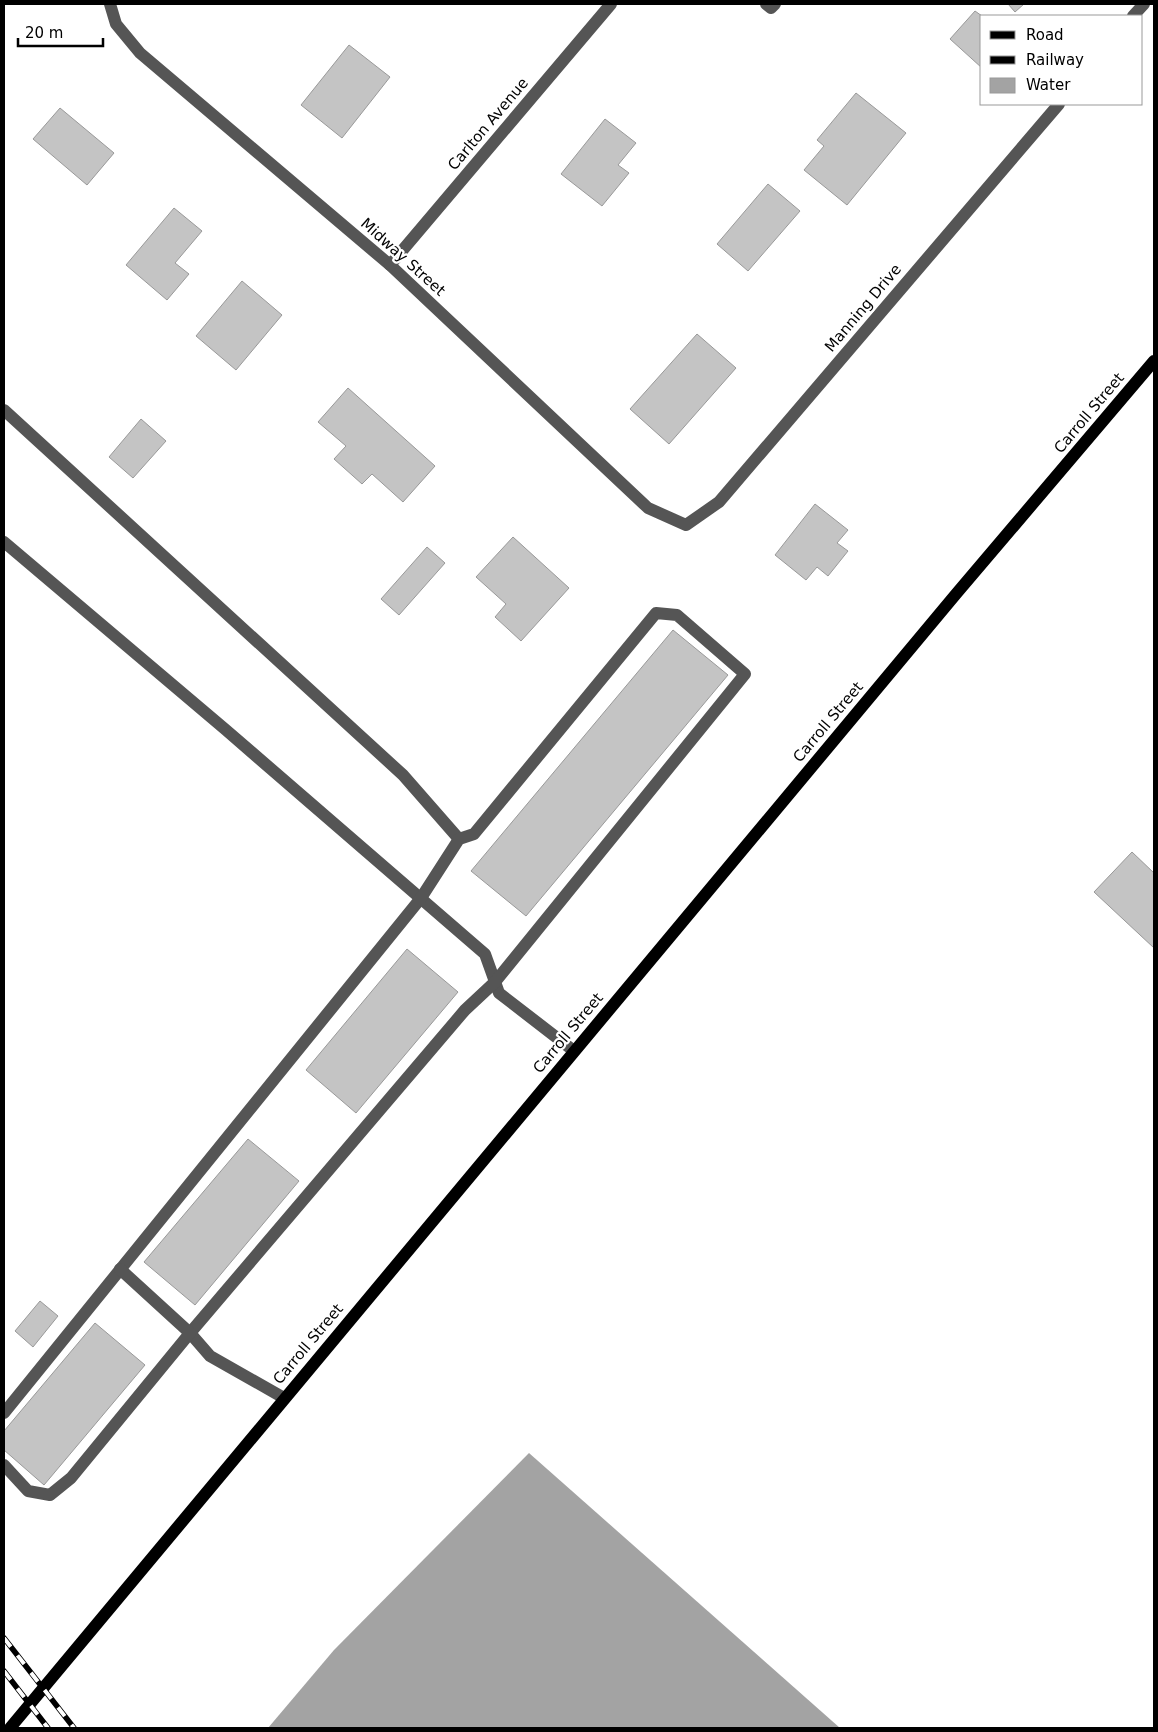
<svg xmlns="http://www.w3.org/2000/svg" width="1158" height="1732" font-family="'DejaVu Sans',sans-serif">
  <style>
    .water { fill: #a3a3a3 }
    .building { fill: #c4c4c4; stroke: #999 }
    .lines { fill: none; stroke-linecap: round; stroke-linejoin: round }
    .minor { stroke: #555; stroke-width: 12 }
    .major { stroke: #000; stroke-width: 12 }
    .rail-casing { stroke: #000; stroke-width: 5.5 }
    .rail { stroke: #fff; stroke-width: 4; stroke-dasharray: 11; stroke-linecap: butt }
    .labels { text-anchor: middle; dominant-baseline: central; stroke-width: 4.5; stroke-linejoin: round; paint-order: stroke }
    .street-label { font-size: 15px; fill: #000; stroke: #fff }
  </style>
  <rect width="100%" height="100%" fill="#fff"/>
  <polygon class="water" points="529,1453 840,1728 268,1728 334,1650"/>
  <g class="building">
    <polygon points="1008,4 1024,4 1015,12"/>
    <polygon points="975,11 982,16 982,68 950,39"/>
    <polygon points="349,45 390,77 342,138 301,105"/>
    <polygon points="856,93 906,133 847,205 804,170 824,146 817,140"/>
    <polygon points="60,108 114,153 87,185 33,139"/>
    <polygon points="605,119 636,143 618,165 629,173 602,206 561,174"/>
    <polygon points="768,184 800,211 748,271 717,244"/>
    <polygon points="174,208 202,231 175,263 189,274 167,300 126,265"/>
    <polygon points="242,281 282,315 236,370 196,336"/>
    <polygon points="697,334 736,368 669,444 630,409"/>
    <polygon points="348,388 435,466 403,502 372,474 362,484 334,459 346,446 318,422"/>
    <polygon points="141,419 166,441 133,478 109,457"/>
    <polygon points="815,504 848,530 837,543 848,551 828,576 817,567 806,580 775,555"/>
    <polygon points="513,537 569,588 521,641 495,617 506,604 476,577"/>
    <polygon points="427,547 445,563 399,615 381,599"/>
    <polygon points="673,630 728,675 526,916 471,871"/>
    <polygon points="1132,852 1154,873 1154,948 1094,892"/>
    <polygon points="407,949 458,992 356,1113 306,1070"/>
    <polygon points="248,1139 299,1181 195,1305 144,1262"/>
    <polygon points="40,1301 58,1316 33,1347 15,1331"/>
    <polygon points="95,1323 145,1365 44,1485 4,1450 4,1431"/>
  </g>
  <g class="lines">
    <g class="minor">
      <polyline points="110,4 116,24 140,53 390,265 648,508 686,525 719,502 1059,104"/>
      <polyline points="766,4 771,8 775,4"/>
      <polyline points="1133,16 1144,4"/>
      <polyline points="390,265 611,4"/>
      <polyline points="4,410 403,775 459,839"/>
      <polyline points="4,542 226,730 485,954 499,993 574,1051"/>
      <polyline points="4,1413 421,898 459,839 474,834 656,613 677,615 745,674 495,982 465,1010 190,1333 210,1356 284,1398"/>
      <polyline points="4,1465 28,1491 50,1495 71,1478 190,1333 120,1269"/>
    </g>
    <polyline class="major" points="10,1728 956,594 1154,361"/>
    <defs>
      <g id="rail">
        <polyline points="4,1638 74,1728"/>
        <polyline points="4,1671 48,1728"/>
      </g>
    </defs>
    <use href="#rail" class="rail-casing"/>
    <use href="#rail" class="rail"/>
  </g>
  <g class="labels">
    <g class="street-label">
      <text transform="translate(488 124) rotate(-50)">Carlton Avenue</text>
      <text transform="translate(403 257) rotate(42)">Midway Street</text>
      <text transform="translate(863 308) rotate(-50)">Manning Drive</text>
      <text transform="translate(1089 413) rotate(-50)">Carroll Street</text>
      <text transform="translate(828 722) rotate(-50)">Carroll Street</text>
      <text transform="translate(568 1033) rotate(-50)">Carroll Street</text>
      <text transform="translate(308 1344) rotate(-50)">Carroll Street</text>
    </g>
  </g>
  <rect width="1158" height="1732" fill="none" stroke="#000000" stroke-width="10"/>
  <rect x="980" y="15" width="162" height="90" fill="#ffffff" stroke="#999999"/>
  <rect x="990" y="31" width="25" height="8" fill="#000000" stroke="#999999"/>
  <text x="1026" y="40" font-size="15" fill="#000000">Road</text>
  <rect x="990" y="56" width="25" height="8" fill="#000000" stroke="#999999"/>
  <text x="1026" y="65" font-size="15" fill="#000000">Railway</text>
  <rect x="990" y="78" width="25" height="15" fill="#a3a3a3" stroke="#999999"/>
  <text x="1026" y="90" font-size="15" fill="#000000">Water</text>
  <path d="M18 38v8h85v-8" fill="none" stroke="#000000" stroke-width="2.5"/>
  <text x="25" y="38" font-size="15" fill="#000000" stroke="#ffffff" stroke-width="4" paint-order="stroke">20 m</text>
</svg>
